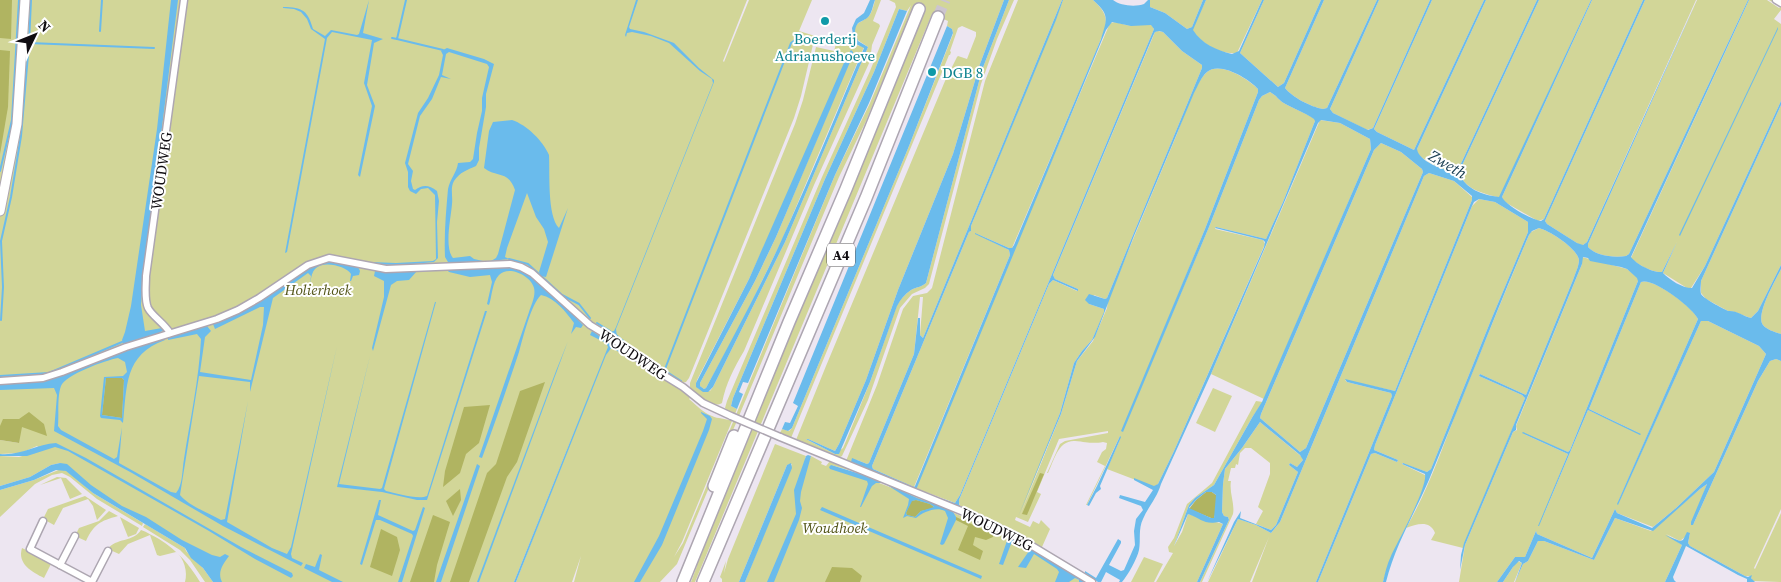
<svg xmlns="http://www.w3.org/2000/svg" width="1781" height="582" font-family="'Source Serif 4',serif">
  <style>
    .green { fill: #d2d698 }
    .forest { fill: #b0b461 }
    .water { fill: #6abbec; fill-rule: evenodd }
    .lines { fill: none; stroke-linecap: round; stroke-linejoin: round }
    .stream { stroke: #6abbec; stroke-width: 2 }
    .highway-tunnel { stroke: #ccc5cf; stroke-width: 11; stroke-dasharray: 11 5.5; stroke-linecap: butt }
    .street-casing { stroke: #ada6b1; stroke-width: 9 }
    .secondary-casing { stroke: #ada6b1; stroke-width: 11 }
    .highway-casing { stroke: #ada6b1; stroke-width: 14 }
    .street { stroke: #fff; stroke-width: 6 }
    .secondary { stroke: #fff; stroke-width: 9 }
    .highway { stroke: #fff; stroke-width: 11 }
    .street-bridge-casing { stroke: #ada6b1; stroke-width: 9; stroke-linecap: butt }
    .street-bridge { stroke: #fff; stroke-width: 6 }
    .culture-dot { fill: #0f9aa8; stroke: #fff; stroke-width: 2 }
    .labels { text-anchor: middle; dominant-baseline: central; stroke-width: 4; stroke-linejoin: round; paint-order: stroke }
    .shield { fill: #fff; stroke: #585658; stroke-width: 1 }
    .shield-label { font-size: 14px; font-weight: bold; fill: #100d11 }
    .culture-label { font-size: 15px; fill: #0d838f; stroke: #fff }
    .street-label { font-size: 15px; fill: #100d11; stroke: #fff }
    .park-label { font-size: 15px; font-style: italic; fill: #535518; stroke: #fff }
    .water-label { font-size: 16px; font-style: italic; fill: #193d52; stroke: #fff }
  </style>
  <rect width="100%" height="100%" fill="#ede6f1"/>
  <g class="green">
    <path d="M0 0H747L723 61 724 62 749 0H812L799 31 815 36 801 96 794 118 689 378 686 382 682 383 683 391 690 398 689 399C696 405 704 413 712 416 718 419 725 418 732 421L682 542 674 557 683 543 835 175 870 103 911 5 907 11 899 9 874 72 825 179 733 398 731 406 737 409 735 414 727 411 725 408 727 401 822 177 870 71 896 7 895 3 889 0H1004L980 64 953 154 898 290 866 380 839 444 835 451 808 439H806L835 454 843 448 846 441 870 382 897 305C900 300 905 294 911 290 916 287 922 287 926 283L982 70 1009 0H1014L997 39 981 84 929 284 925 288 912 294 900 308 868 400 842 456 838 458 796 440 826 366 945 81 957 57 958 56 967 59 976 36V32L962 26 958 28 950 51 951 52 950 55H949L791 438 780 433 782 429 789 431 792 428 909 146 953 34 952 29 947 26 948 21 932 14 695 582H691L697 566 696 563 914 6 866 121 839 177 677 564 660 582H574L581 556 572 582H516L581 415 514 582H218L188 548 93 490 60 463 51 465 30 477 0 486V456L19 457 42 450 37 446 21 453 0 454V440L19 443 0 426Z"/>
    <path d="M875 0H881L873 21 879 24 880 26 872 45 870 61 814 185 744 351C734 368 726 383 722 403 712 409 696 396 690 387V383L795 124 803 100 816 47 834 51 837 40 864 47 782 240 740 326 706 388 704 389 700 386V383L755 281 776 237 853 53 749 279 697 380 696 386 699 389 710 391 713 387 785 242 868 47 856 39C852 20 860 25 869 16 872 12 874 4 875 0Z"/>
    <path d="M1018 0H1062L923 338 920 335 923 297H920L914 354 869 463 867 464 857 460 851 462 914 489 916 488 1017 242 1110 23C1116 21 1119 23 1126 25 1134 26 1142 23 1151 24L1154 29 960 495 955 503 926 492 934 497 1004 525 960 506 959 503V500L1049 284 1053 280 1077 291 1078 289 1055 279 1053 275 1155 32 1158 31 1163 32 1182 51 1202 65V68L1107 298 1105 299 1094 295 1089 304 1104 309V313L1092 340 1082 351 1074 363 1060 413 1019 518 1061 414 1077 361 1093 341 1107 308 1108 300C1131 244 1154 189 1177 134 1183 119 1195 82 1207 72 1220 61 1248 79 1258 89V92L1205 229 1122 432 1209 227 1259 100 1262 96 1270 92C1277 96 1277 98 1282 102 1292 108 1304 112 1315 119V121L1283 202 1266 239 1216 227 1215 229 1263 240 1265 244 1174 451 1158 484 1154 487 1107 469 1119 442 1120 436 1087 505H1086L1105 466 1097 462 1102 452 1106 449 1107 443 1103 442C1092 444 1087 442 1075 441 1058 440 1054 461 1048 473H1047L1060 444 1065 441 1108 433V431L1059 439 1037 492 1041 494 1028 522 1016 517 1015 520 1030 527 1033 521 1039 524 1041 520 1050 529 1042 547 1041 548 846 461 877 385 903 309 913 296 927 293 932 288 985 81Z"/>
    <path d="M1063 0H1093C1113 18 1106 26 1097 49L1012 248H1009L975 233 1009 250 1010 255 914 487 873 469 872 466 969 232 971 231V226Z"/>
    <polygon points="1150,0 1203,0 1192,27 1187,29 1165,13 1150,7"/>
    <path d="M1206 0H1262L1237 53C1220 55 1201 43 1192 30Z"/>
    <polygon points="1264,0 1321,0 1284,83 1278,87 1240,53"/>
    <path d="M1324 0H1377L1327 108 1323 109C1311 107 1292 97 1285 88Z"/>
    <polygon points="1379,0 1430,0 1373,128 1367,130 1333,113 1330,109"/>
    <polygon points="1432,0 1484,0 1414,150 1377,132 1374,129"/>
    <path d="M1486 0H1537L1458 170C1448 174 1423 161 1416 152L1417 149Z"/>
    <path d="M1539 0H1591L1500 197H1497C1482 193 1464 189 1459 172Z"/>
    <polygon points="1592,0 1643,0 1544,219 1538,221 1503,201 1502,197"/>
    <polygon points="1645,0 1696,0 1587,242 1583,245 1580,245 1547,224 1545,221"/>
    <path d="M1697 0H1748L1629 254 1626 256C1615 258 1596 256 1588 247V244Z"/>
    <path d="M1749 0H1767L1779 8 1780 7 1769 0H1773L1781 6V10L1774 19 1781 24V101L1705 266 1691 288H1687L1663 273 1677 242 1662 272C1653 273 1636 264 1631 258Z"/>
    <path d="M1781 105V265L1758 311 1751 318C1744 316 1735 311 1728 311L1706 299 1701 293V281Z"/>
    <polygon points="1320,120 1340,123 1370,139 1371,149 1264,399 1211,374"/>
    <polygon points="1381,143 1401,152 1422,169 1423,172 1306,448 1300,452 1260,418 1261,414 1374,150"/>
    <polygon points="1429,173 1454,181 1472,197 1472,200 1395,391 1345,380 1347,382 1391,393 1392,396 1316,582 1252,582 1269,537 1250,582 1208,582 1238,519 1256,525 1271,533 1280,522 1424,176"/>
    <path d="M1479 199 1495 202 1528 222V232L1491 320 1431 469 1427 472 1402 463V464L1427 476C1417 513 1393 545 1383 582H1318L1371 454 1375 453 1397 462 1398 460 1374 450 1375 445 1472 206Z"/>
    <path d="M1539 228C1550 231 1577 248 1579 260 1579 266 1575 274 1573 280L1526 395 1480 374 1479 376 1522 395 1525 398 1463 548 1431 540 1435 533C1430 520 1417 524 1406 528 1427 492 1441 452 1456 413 1480 354 1504 294 1529 235L1531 232Z"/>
    <path d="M1582 257 1627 269 1638 278V281L1570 450 1568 452 1522 433 1568 454 1539 526 1588 410 1641 434 1589 409 1641 282C1653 277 1694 308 1698 319L1619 500 1618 504 1701 321H1708L1759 346 1766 354 1714 472 1676 508 1653 527 1617 513 1615 509 1592 558 1537 534 1536 531 1525 557H1515L1497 582H1459L1465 545 1513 432 1517 430 1516 426 1582 264Z"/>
    <path d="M1781 269V334C1775 332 1767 330 1763 325 1755 315 1776 280 1781 269Z"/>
    <polygon points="1776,359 1781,361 1781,509 1754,568 1755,569 1781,513 1781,582 1753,581 1750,576 1745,576 1690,546 1688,543 1690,533 1680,541 1666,534 1682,545 1665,582 1515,582 1523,564 1528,561 1538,541 1544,541 1594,560 1615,518 1651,531 1700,489 1707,484 1698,508 1693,525 1758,381 1770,361"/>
    <polygon points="1213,388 1232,396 1215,432 1196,423"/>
    <polygon points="1256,401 1263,402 1253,416 1214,485 1195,498 1189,505 1174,546 1182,532 1188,514 1223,524 1197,582 1156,582 1173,553 1169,552 1168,547 1174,538 1187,504 1212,483"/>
    <path d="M1260 422 1302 457 1303 460 1297 467 1290 463 1289 465 1298 472 1276 525 1271 530 1256 524 1263 511 1258 507 1270 474V463L1251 448H1245L1240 453 1238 465 1236 464 1235 468H1231L1228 481H1231C1229 493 1235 503 1233 514L1202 582H1200L1229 520 1228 517 1224 516 1222 512 1223 484 1225 469 1242 448Z"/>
    <path d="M775 444 806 456 805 459 809 461 811 456 822 462 821 464 826 466 830 461 866 475 831 465C888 486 947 508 1002 535H1004V536L1031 550 1082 582H745L792 464 787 465 739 582H722V579L720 577 726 561 724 573 728 559Z"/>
    <polygon points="61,469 69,472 93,493 143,523 142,526 97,499 70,477 62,473 52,475 35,484 0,517 0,490 34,480"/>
    <polygon points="57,477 66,478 82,494 70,499 61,478 40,485"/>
    <polygon points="85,496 106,510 97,520 93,506 88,499 63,508 54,525 43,519 48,509"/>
    <path d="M109 511 118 516C100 521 94 524 86 541L75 536 79 528 99 521Z"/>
    <polygon points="120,517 139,528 136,534 128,537"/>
    <polygon points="145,524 185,548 186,551 203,568 213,582 205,582 190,560 180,550 143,527"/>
    <path d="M141 530C147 532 153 536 159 539 178 551 189 564 200 582H185C188 572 184 558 176 552L160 556 157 555 150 535 128 544 119 554 108 549C115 538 134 542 141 530Z"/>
    <path d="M22 548 51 562V564L44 578C32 572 17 564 22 548Z"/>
    <polygon points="1144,557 1163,564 1154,582 1131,582"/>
    <polygon points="1517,561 1522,563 1514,582 1503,582"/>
  </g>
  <g class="forest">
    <polygon points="0,0 12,0 11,39 0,38"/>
    <polygon points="0,50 10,51 8,107 0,154"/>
    <polygon points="110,377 122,378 124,380 122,418 102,415 106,378"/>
    <polygon points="545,382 517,462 507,477 469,582 450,582 487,473 496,464 520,391"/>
    <polygon points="490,405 479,443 466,454 460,473 443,487 445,471 464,407"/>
    <polygon points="29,412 44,424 47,436 22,427 19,443 0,440 0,426 3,419 19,419"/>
    <polygon points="1040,473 1044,474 1027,515 1022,514"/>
    <polygon points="460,489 461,500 453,516 446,501"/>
    <polygon points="1206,492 1212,492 1216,495 1216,512 1214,518 1211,518 1189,509 1196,500"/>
    <polygon points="916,500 930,504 935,508 921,511 915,517 907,515 906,513 911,501"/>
    <polygon points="433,515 450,522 437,565 434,582 410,582"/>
    <polygon points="956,517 993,534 993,537 986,540 975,537 973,545 983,551 980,560 958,550 968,526 956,520"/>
    <polygon points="381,529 397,537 400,550 392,576 370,567"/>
    <polygon points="832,567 852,568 862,576 860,582 825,582"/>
  </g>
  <g class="water">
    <polygon points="171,0 178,0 143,278 141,305 145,331 162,328 164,330 159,333 123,344 122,340 125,332 131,306 157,129"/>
    <path d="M369 0 363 33 383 39 374 43 367 85 375 106 360 177 358 175 372 106 364 83 372 40 332 32 327 38 287 252 285 253 325 39 311 29 307 19 301 12 294 9 283 8V7C303 7 308 11 313 29L325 36 331 30 357 35 359 34Z"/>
    <polygon points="636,0 638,0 629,27 630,29 644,32 674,43 699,68 714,80 714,82 616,329 617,337 609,332 614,331 616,327 713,83 712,79 700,71 669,43 651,36 632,32 627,33 626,37 625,35"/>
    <path d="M870 0H875C873 5 872 12 869 16 863 23 857 19 855 31L858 41 868 47 785 242 713 387 708 392H703L696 387V383L749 279 847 56 851 50 853 52V55L776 237 755 281 700 383V386L704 389 706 388C732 339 759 290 782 239 811 176 837 112 864 48L854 43 852 28 856 19 864 13Z"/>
    <path d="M1004 0H1009L982 70 926 283C922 287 916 287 911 290 905 294 900 300 897 306L870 382 839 454H835L806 439H808L835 451 839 444 866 380 898 290 953 154 980 64Z"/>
    <path d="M1062 0H1063L1056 20 971 226V231L969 232 872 466 873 469 914 487 915 486 1010 255 1009 250 975 234V233L1009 248H1012L1014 245 1101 39C1107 19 1110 15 1093 0H1113C1120 6 1136 7 1144 4L1148 0H1150V7L1165 13 1187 29 1192 27 1203 0H1206L1193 30C1202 44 1216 50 1232 54L1239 51 1262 0H1264L1240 53 1278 87 1284 83 1321 0H1324L1285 88C1292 97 1311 107 1323 109L1327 108 1377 0H1379L1330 109 1333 113 1368 130 1373 128 1430 0H1432L1374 129 1377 132 1414 150 1484 0H1486L1417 149C1419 162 1444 170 1455 172L1458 170 1537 0H1539L1459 172C1464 189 1483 195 1499 197L1591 0H1592L1502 197C1505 205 1532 220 1541 221L1544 219 1643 0H1645L1545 221 1547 224 1577 243 1583 245 1587 242 1697 0 1588 244V247C1596 256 1615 258 1626 256L1629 254 1748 0H1749L1631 257C1636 264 1653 273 1662 272L1677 242 1663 273C1670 280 1682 288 1692 288L1705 266 1781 101V105L1701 281C1701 284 1700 291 1701 294 1704 299 1722 308 1728 311 1736 310 1743 316 1751 318L1758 311 1781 265V269C1776 280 1755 315 1763 325 1767 330 1775 332 1781 334V361L1776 359 1770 361 1758 381 1693 525H1691V522L1707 484 1700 489 1653 531 1615 518 1594 560 1544 541H1538L1528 561 1523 564 1515 582 1522 563 1519 561 1513 567 1503 582H1497L1515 557H1525L1536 531 1537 534 1592 558 1615 509 1617 513 1652 528 1676 508 1714 472 1766 354 1759 346 1708 321H1701L1618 505 1617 504 1698 319C1693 308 1653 277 1641 282L1589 409 1641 434 1640 435 1588 410 1539 526H1538L1568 454 1522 433 1523 432 1568 452 1570 450 1638 281 1637 278 1627 269 1621 267 1590 261 1588 258 1583 257 1582 264 1516 425V430L1513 432 1465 545 1460 570 1461 555 1464 543 1525 398 1522 395 1479 376 1480 374 1526 395 1573 280C1575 274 1579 266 1579 260 1577 248 1550 231 1539 228L1532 231 1529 235C1495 314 1466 391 1433 470 1418 508 1396 542 1386 582H1383C1385 573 1387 564 1391 556 1398 541 1428 487 1425 474L1402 464 1403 463 1427 472 1431 469 1491 320 1528 232V222L1495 202 1479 199 1474 202 1472 206 1375 445 1374 450 1398 460 1397 462 1375 453 1371 454 1318 582H1316L1392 396 1391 393 1347 382 1345 379 1395 391 1472 200V196L1454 181 1429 173 1424 176 1280 522 1271 533 1256 525 1238 519 1207 582 1234 522 1241 511 1240 518 1271 530 1276 525 1298 472 1289 465 1290 463 1297 467 1303 460 1300 455 1260 422 1242 448 1225 469 1223 484 1222 512 1224 516 1228 517 1229 520 1200 582H1197L1223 524 1219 522C1204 525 1202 519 1188 514L1174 546 1189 505 1195 498 1214 485 1253 416 1262 402 1371 149 1370 139 1340 123 1321 120 1318 123 1211 374 1161 484C1157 498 1148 507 1143 519 1138 529 1141 540 1139 550 1137 559 1128 575 1122 582H1119L1120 580 1106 572 1101 582H1098L1085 573V571L1096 578 1118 539 1121 541V543L1109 565 1121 571 1124 570 1135 545 1134 531 1136 519 1143 510 1141 506 1119 498 1120 495 1145 502 1153 490 1134 480V478L1154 486 1158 484 1174 451 1264 247 1265 242 1263 240 1215 228 1216 227 1266 239 1283 202 1315 121 1314 119C1304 112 1292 108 1282 102 1277 98 1277 96 1270 92L1262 96 1259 100 1209 227 1123 432 1121 431 1205 229 1258 92V89C1249 79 1220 61 1207 72 1201 77 1198 86 1194 93L1134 236 1095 337 1077 361 1061 414 1018 517 1060 413 1074 363 1082 351 1092 340 1104 312V309L1089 304 1085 300 1089 294 1105 299 1107 298 1202 68V65L1182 51 1163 32 1159 31 1155 32 1153 36 1053 275 1055 279 1078 289V291L1053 280 1049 284 959 500V504L960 506 1003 527 952 503 925 493 955 503 960 495 1154 29 1151 25 1131 26 1112 22 1106 30 916 490 851 462 852 458 867 464 869 463 914 354 918 318H920V335L923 338ZM1381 143 1401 152 1422 169 1423 172 1306 448 1300 452 1260 418 1261 414 1374 150ZM1206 492H1212L1216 495 1214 518H1211L1189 508 1196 500Z"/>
    <polygon points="899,9 907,11 869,103 835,175 748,383 743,382 739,392 743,394 737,409 731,406 733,398 825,179 874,72"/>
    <polygon points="947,26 952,29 953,33 909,146 792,428 788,431 782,429 785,422 790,423 798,406 793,403"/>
    <polygon points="1778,27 1778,29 1680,236 1679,235"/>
    <path d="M447 48 484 59 494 64 486 94V107L479 148V160L476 166C467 170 460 172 454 181 450 188 453 196 452 204 451 218 444 247 453 258L470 256 474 259 483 261 452 263 448 262 445 257C444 234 446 212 448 189 450 179 457 172 458 163L470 162 473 159 477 133 482 111V98L489 67 487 64 449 52 446 54 442 75 451 79 441 77 432 99 420 116 408 164 413 171 411 181 413 189 415 190C423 184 429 185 437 191L439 201 437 222 438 258 434 262C413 264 392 267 371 263V262L396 263 433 261 436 259 435 195 428 188 421 189 416 194 410 191 408 187V172L405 163 418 113 428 98 439 75 443 55 441 51Z"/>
    <path d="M512 120C527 125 543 141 549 155 550 173 547 216 559 228L568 208 546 277 541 276 539 272 548 242 544 229 536 217 527 193 507 248 505 257 509 259 491 261 496 258 498 254 515 190C508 170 497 178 484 168L489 131 493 122Z"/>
    <path d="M330 261 358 267 360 271 359 275 353 276 351 281H350L351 274C346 266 323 260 315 269 310 274 310 289 308 296L311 276 308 273 273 298 250 392V382L199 376 180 495C189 506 209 513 221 520L225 519 248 401 227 522 272 548 287 554 291 547 337 346 291 554 292 558 303 563 301 566 223 526 132 473 54 431 57 395 54 388 0 390V384L36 381 91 362 164 339 165 340C124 355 127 386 123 423L120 420 101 418 100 416 104 377 123 376 127 372 125 362 118 358C106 360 65 375 61 386 57 397 59 414 58 426L61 430 114 459 117 457 122 427 119 463 171 492 176 493C183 485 182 470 184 459 190 420 199 380 201 339L197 334 168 340V338L207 326 211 331 205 337 200 372 251 380 263 325 264 307H260L215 329 213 324C231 317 246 310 262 300 284 286 303 264 330 261ZM106 378H122L124 380 122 418 102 415Z"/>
    <path d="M496 266C504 267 513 266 520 270 541 282 566 306 583 325L581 328 576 327 571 334 574 323C566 312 555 298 541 295 531 304 523 338 519 352 507 388 495 423 482 458L479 457 529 312C531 305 536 296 534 288 531 276 509 265 499 275 492 282 492 297 489 305L487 304 492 282 490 275 470 277 449 272 446 269H471Z"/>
    <polygon points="377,270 417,271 409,280 397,281 391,285 373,351 372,348 384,297 384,281 374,276 375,271"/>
    <path d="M435 302H436L384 489 386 491C396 493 418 500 427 496L485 311H487L427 500H417L382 492 337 487 370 356 339 484 380 489 382 488Z"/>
    <polygon points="592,331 621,351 620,353 612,347 606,355 516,582 514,582 608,347 606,343 590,335"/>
    <polygon points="568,341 479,582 477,582 556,371"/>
    <polygon points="701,412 710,416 712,419 709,430 662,545 640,582 634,582 659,536 703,431 707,419 701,413"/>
    <polygon points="1120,436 1121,437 1119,442 1100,486 1101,489 1096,493 1089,506 1087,505 1097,486"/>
    <path d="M56 443 86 458 241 547 292 573 293 576 291 578 255 559 209 531 68 451 55 447 27 456H0V454C21 456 36 444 56 443Z"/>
    <polygon points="808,455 811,456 801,492 800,501 802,508 799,520 774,582 767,582 796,514 794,490 806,456"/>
    <path d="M60 463 67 464 91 485 122 506 146 517 182 540 212 555 220 557 225 554 229 556C223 564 217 572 222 582H213L203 568 191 558 185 548 93 493 66 471 56 470 34 480 0 490V486L30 477 51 465Z"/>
    <polygon points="791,463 792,468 745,582 739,582 787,465"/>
    <polygon points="477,464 480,466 443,576 441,582 436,582"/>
    <path d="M831 465 877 479 917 498 952 510 956 517V520L944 544 942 545 940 544 948 518 945 511C936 506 923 512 916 518L907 516 903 518 908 505 909 499 884 483H876L872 486 861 507H860L868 484 867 481 830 469 829 467ZM916 500 930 504 934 507 921 511 915 517 907 515 906 513 912 501Z"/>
    <polygon points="379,500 381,500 378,515 413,531 415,530 423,507 425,508 402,582 398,582 413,536 412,534 380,520 376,520 362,565 360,564"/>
    <polygon points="822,507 982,576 981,579 820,510"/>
    <polygon points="1687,532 1690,533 1688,543 1690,546 1745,576 1748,577 1752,575 1751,578 1755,582 1747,582 1747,579 1738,575 1686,546 1673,577 1674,580 1676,582 1665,582 1682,545 1665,535 1680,541 1683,540"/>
    <polygon points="1010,537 1019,541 1023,545 1026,544 1086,582 1079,582 1079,580 1075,578 1069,582 1055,582 1059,572 1057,569 1034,554 1026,568 1018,567 1029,551 1015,543 1011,544 1003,565 999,564 1008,538"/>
    <polygon points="320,554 322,555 319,570 343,582 332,582 304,568 306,564 315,567"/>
  </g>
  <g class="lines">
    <g class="stream">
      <polyline points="100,31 102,0"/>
      <polyline points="392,38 397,39 406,0"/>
      <polyline points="397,39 443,50"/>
      <polyline points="29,43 154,48"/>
      <polyline points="0,171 12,120 19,0"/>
      <polyline points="509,259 528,264 562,295 579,304 590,318"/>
      <polyline points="1,320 3,287 1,241 11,197 21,136 29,43 31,0"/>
      <polyline points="597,323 610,331"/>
      <polyline points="616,335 644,358"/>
      <polyline points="653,363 681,381"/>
      <polyline points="665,369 791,43 799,37"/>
      <polyline points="0,376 49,373 122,342"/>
    </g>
    <polyline class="highway-tunnel" points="938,17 945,0"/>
    <defs>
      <g id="street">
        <polyline points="1776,0 1781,3"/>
        <path d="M170 333C164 323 152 316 148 308 144 299 146 286 146 276L184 0"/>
        <polyline points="0,381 43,378 62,372 126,347 217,319 238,310 259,298 308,265 329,258 386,269 510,264 521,267 532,273 590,325 613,339 644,363 683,387 703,403 731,416"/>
        <polyline points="780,437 976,517 1019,538 1092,582"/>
        <polyline points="43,521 30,549 92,582"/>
        <polyline points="60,565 75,536"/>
        <polyline points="92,582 108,551"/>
      </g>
      <polyline id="secondary" points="0,211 17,124 25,0"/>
      <g id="highway">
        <polyline points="714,486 734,436"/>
        <polyline points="683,582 789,322 846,189 919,9"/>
        <polyline points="703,582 866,198 938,17"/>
      </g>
    </defs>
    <use href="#street" class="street-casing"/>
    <use href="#secondary" class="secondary-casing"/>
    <use href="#highway" class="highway-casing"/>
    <use href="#street" class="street"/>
    <use href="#secondary" class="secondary"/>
    <use href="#highway" class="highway"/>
    <defs>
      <polyline id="street-bridge" points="731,416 780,437"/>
    </defs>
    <use href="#street-bridge" class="street-bridge-casing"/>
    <use href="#street-bridge" class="street-bridge"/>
  </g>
  <g class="culture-dot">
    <circle cx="825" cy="21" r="5"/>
    <circle cx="932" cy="72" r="5"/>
  </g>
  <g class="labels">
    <rect class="shield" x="827" y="243.5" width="28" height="23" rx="4"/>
    <g class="shield-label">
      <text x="841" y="255">A4</text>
    </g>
    <g class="culture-label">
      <text x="825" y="38">Boerderij<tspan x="825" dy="17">Adrianushoeve</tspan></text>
      <text x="942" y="72" text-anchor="start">DGB 8</text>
    </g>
    <g class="street-label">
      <text transform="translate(161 171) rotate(-82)">WOUDWEG</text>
      <text transform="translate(633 354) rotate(34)">WOUDWEG</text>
      <text transform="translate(997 529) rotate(26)">WOUDWEG</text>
    </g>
    <g class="park-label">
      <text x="318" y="289">Holierhoek</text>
      <text x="835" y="527">Woudhoek</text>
    </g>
    <g class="water-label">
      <text transform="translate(1448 164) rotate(30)">Zweth</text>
    </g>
  </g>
  <g transform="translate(35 35) rotate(47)" stroke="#ffffff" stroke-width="4" paint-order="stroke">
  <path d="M0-4L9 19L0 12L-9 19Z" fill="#100d11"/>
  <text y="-8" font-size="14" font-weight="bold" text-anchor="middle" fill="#100d11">N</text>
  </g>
</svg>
